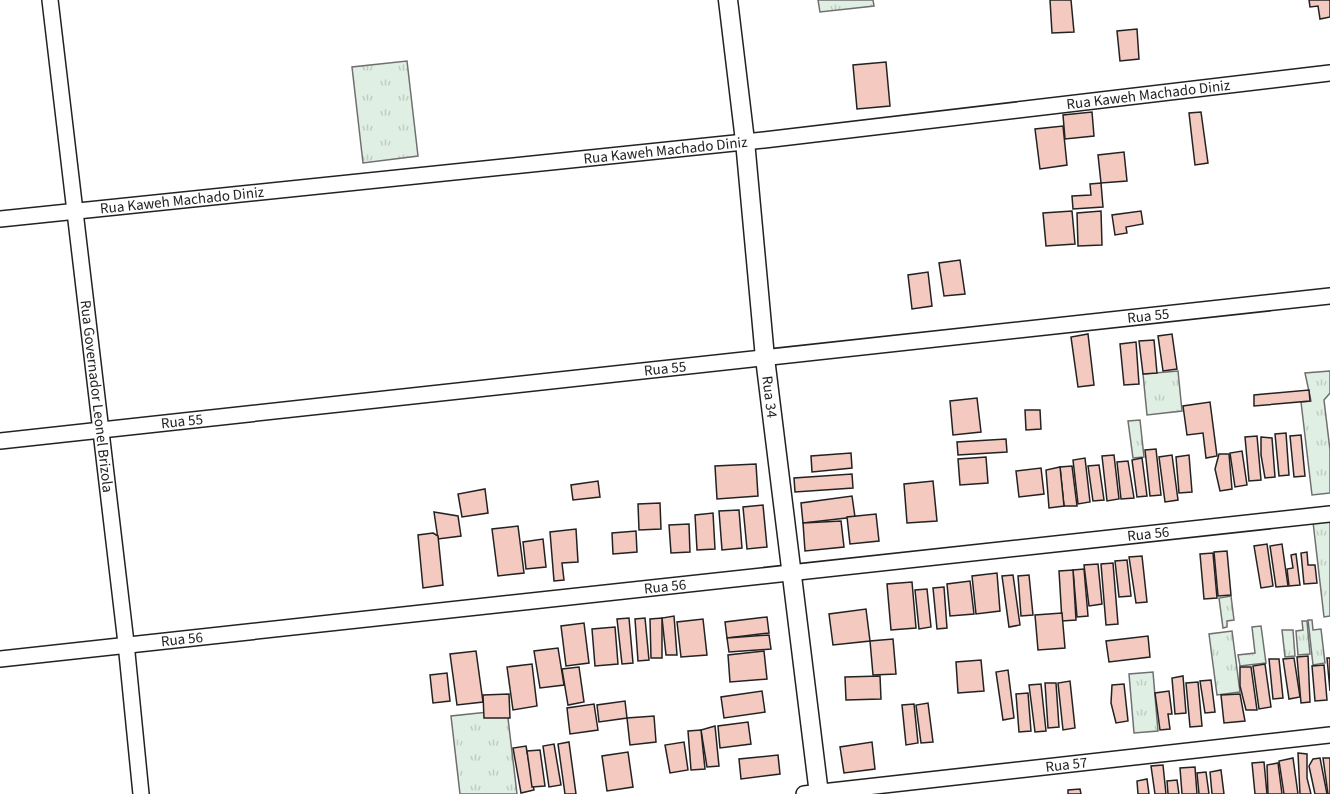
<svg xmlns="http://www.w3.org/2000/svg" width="1330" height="794" font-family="'Source Sans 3',sans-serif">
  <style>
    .grass { fill: url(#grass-tufts); stroke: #6f6f6f; stroke-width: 1.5 }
    .building { fill: #f3c9c0; stroke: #222; stroke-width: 1.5 }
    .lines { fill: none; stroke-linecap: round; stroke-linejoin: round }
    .minor-casing { stroke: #222; stroke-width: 18 }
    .tertiary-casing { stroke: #222; stroke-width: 21 }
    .minor { stroke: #fff; stroke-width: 15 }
    .tertiary { stroke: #fff; stroke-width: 18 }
    .labels { text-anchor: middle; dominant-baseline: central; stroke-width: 4.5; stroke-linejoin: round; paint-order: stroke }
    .street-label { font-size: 15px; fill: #222; stroke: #fff }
  </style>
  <defs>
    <pattern id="grass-tufts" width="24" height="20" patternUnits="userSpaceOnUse" patternTransform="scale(1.5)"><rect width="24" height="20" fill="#e0efe3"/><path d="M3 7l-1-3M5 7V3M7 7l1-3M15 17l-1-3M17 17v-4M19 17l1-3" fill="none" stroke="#c0cdc2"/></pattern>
  </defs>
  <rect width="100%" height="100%" fill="#fff"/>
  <g class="grass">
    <polygon points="818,0 873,0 874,6 820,12"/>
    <polygon points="407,61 418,156 363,163 352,67"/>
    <polygon points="1178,371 1182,411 1147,415 1143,374"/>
    <polygon points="1330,371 1330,393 1324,400 1330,450 1330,493 1312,495 1301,402 1311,401 1305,373"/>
    <polygon points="1140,420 1144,457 1133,458 1128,421"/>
    <polygon points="1330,520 1330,616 1324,617 1313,522"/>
    <polygon points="1231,596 1234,620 1227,621 1227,627 1223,628 1219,598"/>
    <polygon points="1308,620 1312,620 1313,630 1321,629 1325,663 1313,665"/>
    <polygon points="1302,621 1307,621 1310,654 1298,655 1296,631 1303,630"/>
    <polygon points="1261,626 1266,663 1240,666 1238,655 1255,653 1252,627"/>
    <polygon points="1282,630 1293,630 1295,656 1285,657"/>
    <polygon points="1232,631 1240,692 1217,695 1209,634"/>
    <polygon points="1153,672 1158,731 1134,733 1129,674"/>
    <polygon points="507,710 517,794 460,794 451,716"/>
  </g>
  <g class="building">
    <polygon points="1050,0 1071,0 1074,32 1052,33"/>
    <polygon points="1309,0 1330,0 1330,17 1320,19 1318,6 1310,7"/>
    <polygon points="1137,29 1139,59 1120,61 1117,31"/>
    <polygon points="886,62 890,106 857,109 853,65"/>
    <polygon points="1092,112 1094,136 1065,139 1063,115"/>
    <polygon points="1201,112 1208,163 1195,165 1189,113"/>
    <polygon points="1063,126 1067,165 1040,169 1035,129"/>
    <polygon points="1124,152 1127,181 1101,183 1098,155"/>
    <polygon points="1101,183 1103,207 1073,209 1072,196 1091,195 1090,184"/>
    <polygon points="1072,211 1075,244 1046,246 1043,213"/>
    <polygon points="1101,211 1102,245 1078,246 1077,213"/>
    <polygon points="1141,211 1143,224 1126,227 1127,233 1115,235 1112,215"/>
    <polygon points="960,260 965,294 944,296 939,263"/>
    <polygon points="928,272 932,306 912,309 908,275"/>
    <polygon points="1088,334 1094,385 1078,387 1071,337"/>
    <polygon points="1172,334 1177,369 1163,371 1158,336"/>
    <polygon points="1154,340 1157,373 1143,374 1139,341"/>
    <polygon points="1136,342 1139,384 1124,385 1120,344"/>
    <polygon points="1309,390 1310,401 1254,406 1254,395"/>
    <polygon points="977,398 981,432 953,435 950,401"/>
    <polygon points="1210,402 1217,456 1206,458 1203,433 1187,435 1183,406"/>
    <polygon points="1025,410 1040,410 1041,429 1026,430"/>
    <polygon points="1286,433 1289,475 1279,476 1275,434"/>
    <polygon points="1301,435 1305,476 1294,477 1290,436"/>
    <polygon points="1257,436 1261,480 1249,481 1245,437"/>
    <polygon points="1261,437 1272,438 1275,477 1265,478 1261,455"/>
    <polygon points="1006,439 1007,452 958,455 957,442"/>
    <polygon points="1156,449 1161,495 1150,496 1145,450"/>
    <polygon points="1242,451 1247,485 1235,487 1230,453"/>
    <polygon points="851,453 852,468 812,472 811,456"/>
    <polygon points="1219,454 1229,454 1232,489 1220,491 1215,469"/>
    <polygon points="1114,455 1119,499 1107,501 1102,456"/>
    <polygon points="1172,455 1178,500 1165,502 1159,457"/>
    <polygon points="1189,455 1192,492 1179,493 1176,457"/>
    <polygon points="986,457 988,483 960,485 958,459"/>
    <polygon points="1085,458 1090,502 1078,504 1073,460"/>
    <polygon points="1142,458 1147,496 1137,497 1132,460"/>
    <polygon points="1128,461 1134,498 1121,499 1117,462"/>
    <polygon points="756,464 758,496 717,499 715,466"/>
    <polygon points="1099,465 1104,500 1093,501 1088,466"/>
    <polygon points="1072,466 1077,506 1064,506 1060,467"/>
    <polygon points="1060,467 1064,506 1049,508 1046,470"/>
    <polygon points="1041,468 1044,494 1019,497 1016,471"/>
    <polygon points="852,474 853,488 795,492 794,478"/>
    <polygon points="598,481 600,497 573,500 571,485"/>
    <polygon points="933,481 937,521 907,523 904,484"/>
    <polygon points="485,489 488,513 462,517 458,494"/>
    <polygon points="852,496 855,517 803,523 801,503"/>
    <polygon points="660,503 661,529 639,530 638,504"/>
    <polygon points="763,505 767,547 747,549 743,507"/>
    <polygon points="739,510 742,548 722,550 719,511"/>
    <polygon points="434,512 458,516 461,536 438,539"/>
    <polygon points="713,513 715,549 697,550 695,515"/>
    <polygon points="876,514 879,541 850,544 847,517"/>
    <polygon points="841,521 844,547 805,551 803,523"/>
    <polygon points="689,524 690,552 671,553 669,525"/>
    <polygon points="518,526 524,573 498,576 492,529"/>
    <polygon points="576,529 578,562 562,563 564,580 554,581 550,532"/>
    <polygon points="636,531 637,552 613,554 612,533"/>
    <polygon points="433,533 438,536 443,585 423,588 418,535"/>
    <polygon points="543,539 546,567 526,569 523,542"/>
    <polygon points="1267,544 1273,586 1261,588 1254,546"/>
    <polygon points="1282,544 1288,586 1276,587 1270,546"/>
    <polygon points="1227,551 1231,595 1218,596 1214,552"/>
    <polygon points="1307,552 1308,565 1315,565 1317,583 1304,584 1301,553"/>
    <polygon points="1213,553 1217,598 1204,599 1200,554"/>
    <polygon points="1296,554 1300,585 1289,586 1287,569 1293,568 1291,555"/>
    <polygon points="1142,556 1147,602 1136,603 1129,557"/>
    <polygon points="1127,560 1131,596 1119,597 1115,561"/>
    <polygon points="1113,563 1118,624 1106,625 1101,564"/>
    <polygon points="1098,564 1102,604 1089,606 1084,565"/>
    <polygon points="1084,569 1088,616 1077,617 1073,570"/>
    <polygon points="1073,570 1076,620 1062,621 1059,571"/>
    <polygon points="997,573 1000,611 976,614 972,576"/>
    <polygon points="1013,575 1020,625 1009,627 1002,576"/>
    <polygon points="1029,575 1033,615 1021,616 1018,576"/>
    <polygon points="970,581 974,614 950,616 947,584"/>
    <polygon points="912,582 916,628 891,630 887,584"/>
    <polygon points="944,587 947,628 937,629 933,588"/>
    <polygon points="927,589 931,627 919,629 915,590"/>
    <polygon points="866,609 870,641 833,645 829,614"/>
    <polygon points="1062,613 1065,648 1038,650 1035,615"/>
    <polygon points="674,616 677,655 666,655 662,618"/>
    <polygon points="767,617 769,633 727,638 725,622"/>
    <polygon points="629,618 633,663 622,664 617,619"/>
    <polygon points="645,618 649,660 638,661 635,619"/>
    <polygon points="662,618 662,658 651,658 650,619"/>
    <polygon points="703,619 707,655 681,657 677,622"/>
    <polygon points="584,623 589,663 566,666 561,626"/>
    <polygon points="615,627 618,664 595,666 592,629"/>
    <polygon points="769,635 771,649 729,652 727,638"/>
    <polygon points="1148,636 1150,657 1109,662 1106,641"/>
    <polygon points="893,639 896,674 873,675 870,641"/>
    <polygon points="558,648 564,685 540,688 534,651"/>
    <polygon points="476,651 483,702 457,705 450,654"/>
    <polygon points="764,651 767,679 730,682 728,655"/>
    <polygon points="1308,656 1310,702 1301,703 1297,657"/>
    <polygon points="1294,658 1300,697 1289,699 1283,659"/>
    <polygon points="1327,658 1330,658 1330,691"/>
    <polygon points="1269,659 1279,659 1283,698 1273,699"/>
    <polygon points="981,660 984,691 958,693 956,662"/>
    <polygon points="532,664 537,706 513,710 507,667"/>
    <polygon points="1265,664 1271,707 1259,709 1253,666"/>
    <polygon points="1324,665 1327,700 1315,701 1312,666"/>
    <polygon points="579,667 584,702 568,705 562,669"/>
    <polygon points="1240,667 1251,667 1257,710 1246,710 1240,686"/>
    <polygon points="1008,670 1014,718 1003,720 996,672"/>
    <polygon points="447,673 450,701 433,703 430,675"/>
    <polygon points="880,676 881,699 846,700 845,677"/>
    <polygon points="1183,676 1186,713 1175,714 1172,678"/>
    <polygon points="1211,680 1215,712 1205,713 1200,681"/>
    <polygon points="1070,681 1075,728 1063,730 1058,683"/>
    <polygon points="1198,682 1202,726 1190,727 1186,683"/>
    <polygon points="1045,683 1056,683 1059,727 1048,728"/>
    <polygon points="1041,684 1046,731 1035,732 1029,685"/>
    <polygon points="1124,684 1128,721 1116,723 1111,703 1112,685"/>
    <polygon points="762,691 765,712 724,718 721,697"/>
    <polygon points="1169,691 1172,714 1168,714 1170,729 1160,730 1155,693"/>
    <polygon points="1028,693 1031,731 1019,732 1016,694"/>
    <polygon points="509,694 510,718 484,718 483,695"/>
    <polygon points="1240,694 1245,721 1224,723 1221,695"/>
    <polygon points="625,701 627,718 599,722 597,705"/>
    <polygon points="928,703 933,742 921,743 916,705"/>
    <polygon points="594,704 598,730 570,734 567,708"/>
    <polygon points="914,704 918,743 906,745 902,705"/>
    <polygon points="654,716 656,742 630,745 627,718"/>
    <polygon points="748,722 751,744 720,748 718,726"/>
    <polygon points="715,726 719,766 707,767 701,730"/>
    <polygon points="701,730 705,769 691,770 688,731"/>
    <polygon points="569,742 576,794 565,794 558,744"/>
    <polygon points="684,742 688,770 670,773 665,745"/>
    <polygon points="872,742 875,769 844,773 840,747"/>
    <polygon points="554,744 561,785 549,787 543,746"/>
    <polygon points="526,746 534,790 521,793 513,748"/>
    <polygon points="540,750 545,786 532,787 527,751"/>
    <polygon points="628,752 633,787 607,791 602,756"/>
    <polygon points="1298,753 1307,754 1307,778 1311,794 1300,794"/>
    <polygon points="778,755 780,774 741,779 739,759"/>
    <polygon points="1293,758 1298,794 1284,794 1279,761"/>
    <polygon points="1320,758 1327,794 1315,794 1309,766 1313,759"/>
    <polygon points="1323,758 1330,758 1330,794 1328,794"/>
    <polygon points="1264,762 1267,794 1255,794 1252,763"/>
    <polygon points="1278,763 1282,794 1268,794 1267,765"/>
    <polygon points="1163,765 1166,794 1155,794 1151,766"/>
    <polygon points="1195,767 1197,794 1182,794 1180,768"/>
    <polygon points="1221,770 1224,794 1212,794 1210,772"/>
    <polygon points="1206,772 1209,794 1199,794 1197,773"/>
    <polygon points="1147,779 1149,794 1138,794 1137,781"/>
    <polygon points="1177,780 1179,794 1168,794 1167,781"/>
    <polygon points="1080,789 1081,794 1068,794 1068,790"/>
  </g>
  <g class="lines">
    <defs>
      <g id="minor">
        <path id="s1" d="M50 0 126 643 141 794"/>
        <path id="s2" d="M0 219 764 140 1330 73"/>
        <path id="s3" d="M0 441 1330 296"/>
        <path id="s4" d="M0 659 1330 514"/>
        <path id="s5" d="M804 794 1330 735"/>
      </g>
      <g id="tertiary">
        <path id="s6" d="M728 0 745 141 765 358 819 794"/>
      </g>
    </defs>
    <use href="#minor" class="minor-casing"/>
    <use href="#tertiary" class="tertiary-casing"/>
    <use href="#minor" class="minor"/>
    <use href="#tertiary" class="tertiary"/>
  </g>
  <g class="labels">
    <g class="street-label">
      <text stroke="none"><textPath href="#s2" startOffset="1155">Rua Kaweh Machado Diniz</textPath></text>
      <text stroke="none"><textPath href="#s2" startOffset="669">Rua Kaweh Machado Diniz</textPath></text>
      <text stroke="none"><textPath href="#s2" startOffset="183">Rua Kaweh Machado Diniz</textPath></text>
      <text stroke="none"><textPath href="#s3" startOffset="1155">Rua 55</textPath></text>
      <text stroke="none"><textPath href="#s3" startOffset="669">Rua 55</textPath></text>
      <text stroke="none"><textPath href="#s1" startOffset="399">Rua Governador Leonel Brizola</textPath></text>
      <text stroke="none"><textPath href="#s6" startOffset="399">Rua 34</textPath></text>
      <text stroke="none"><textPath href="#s3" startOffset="183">Rua 55</textPath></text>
      <text stroke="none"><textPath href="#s4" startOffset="1155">Rua 56</textPath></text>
      <text stroke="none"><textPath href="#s4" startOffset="669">Rua 56</textPath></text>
      <text stroke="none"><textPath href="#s4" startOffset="183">Rua 56</textPath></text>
      <text stroke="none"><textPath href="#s5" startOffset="264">Rua 57</textPath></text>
    </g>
  </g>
</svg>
